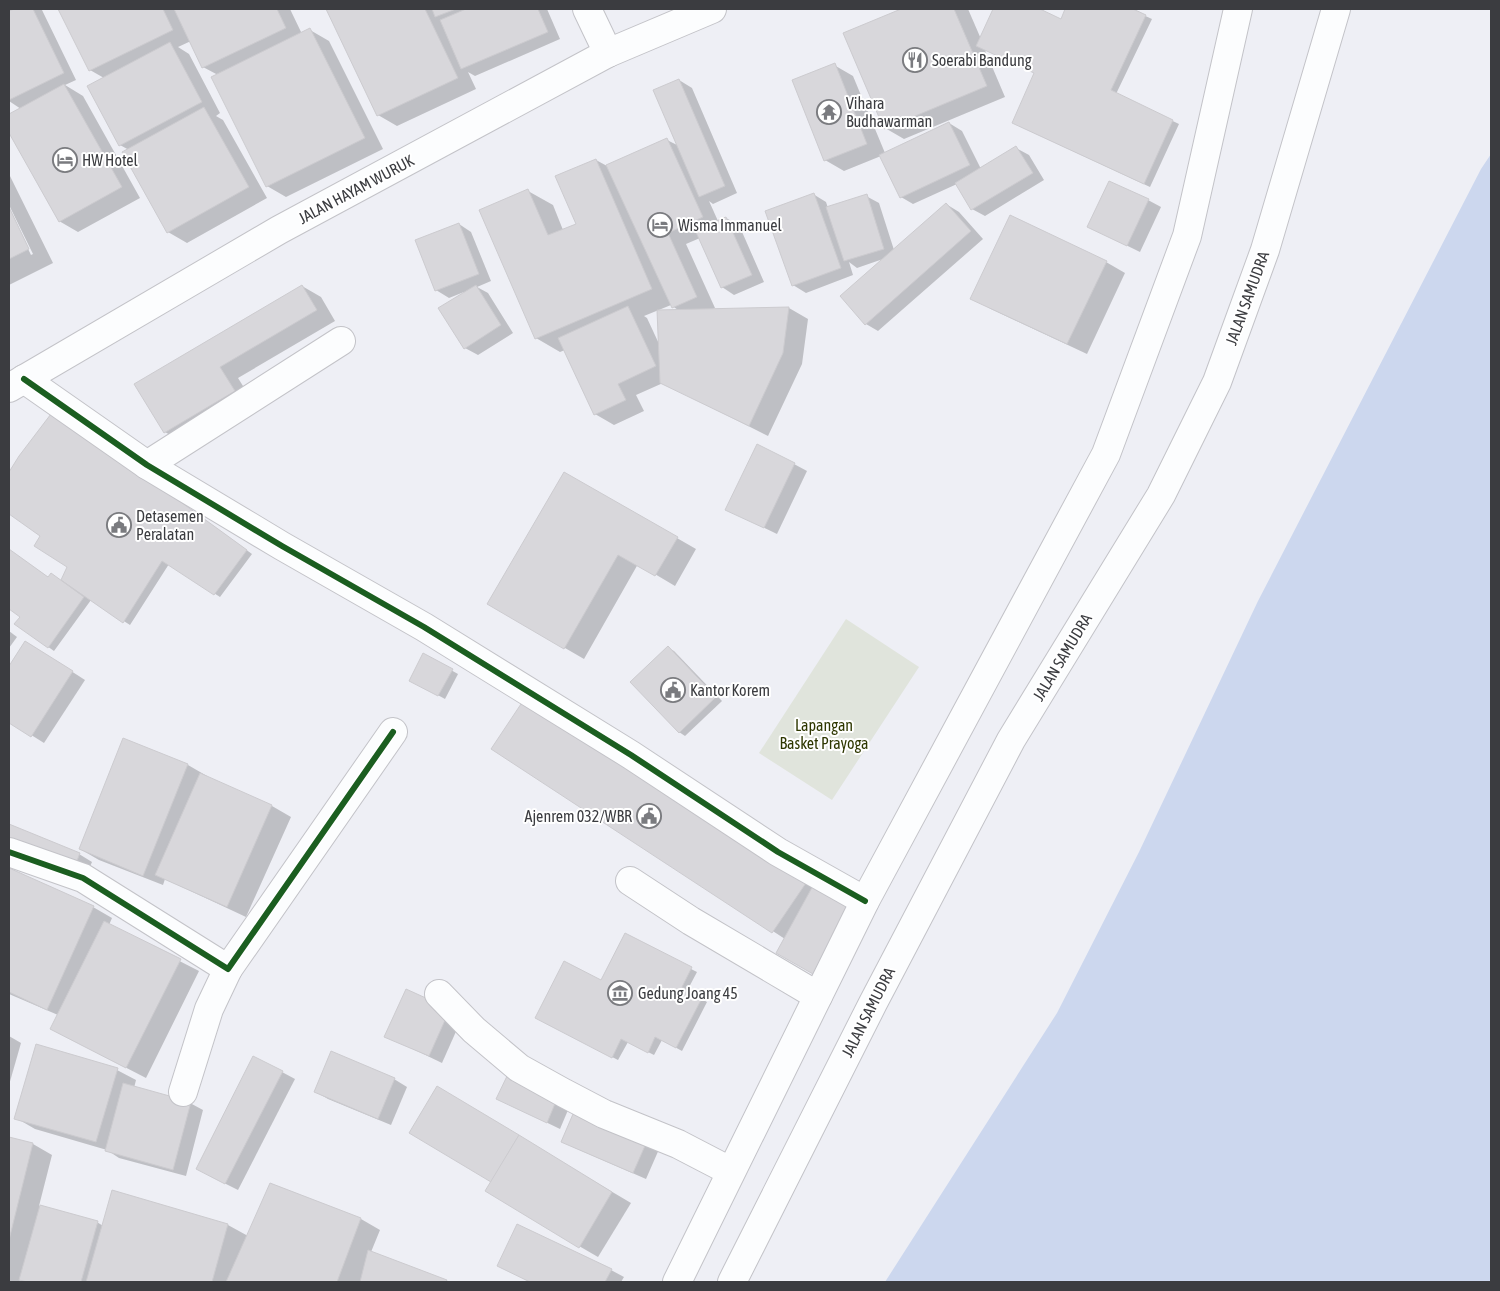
<svg xmlns="http://www.w3.org/2000/svg" width="1500" height="1291" font-family="'Asap Condensed',sans-serif">
  <style>
    .green { fill: #e0e4dc }
    .water { fill: #ccd7ee }
    .shadow { fill: #0003; fill-rule: evenodd }
    .building { fill: #d8d7db; stroke: #cccbcf }
    .lines { fill: none; stroke-linecap: round; stroke-linejoin: round }
    .minor-casing { stroke: #c3c3c8; stroke-width: 30 }
    .major-casing { stroke: #c3c3c8; stroke-width: 30 }
    .minor { stroke: #fcfdfe; stroke-width: 28 }
    .major { stroke: #fcfdfe; stroke-width: 28 }
    .cycleway-casing { stroke: #fff; stroke-width: 9 }
    .cycleway { stroke: #1b5e20; stroke-width: 6 }
    .labels { text-anchor: middle; dominant-baseline: central; stroke-width: 4; stroke-linejoin: round; paint-order: stroke }
    .poi-label { font-size: 16px; fill: #3b3c40; stroke: #fff; text-anchor: start }
    .street-label { font-size: 16px; fill: #3b3c40; stroke: #fff }
    .park-label { font-size: 16px; fill: #2e3700; stroke: #fff }
  </style>
  <rect width="100%" height="100%" fill="#eeeff5"/>
  <polygon class="green" points="846,619 919,667 832,800 759,753"/>
  <polygon class="water" points="1491,154 1491,1282 885,1282 1057,1013 1139,852 1258,601 1481,169"/>
  <g class="shadow">
    <polygon points="17,9 39,9 42,10 76,80 65,85 83,96 140,198 78,232 59,221 9,130 9,115 21,109 9,101 9,13"/>
    <polygon points="60,9 290,9 302,34 310,30 329,41 383,149 286,197 267,186 218,75 203,67 191,41 178,47 189,54 220,113 216,116 223,120 267,198 187,243 168,232 129,150 120,145 104,78 90,70"/>
    <polygon points="328,9 547,9 560,39 475,76 468,72 476,89 397,126 378,115"/>
    <polygon points="904,9 968,9 981,39 994,9 1037,9 1061,20 1067,9 1130,9 1152,19 1116,94 1179,124 1150,187 1019,126 1036,73 985,50 1005,97 904,139 885,128 844,34"/>
    <polygon points="834,65 853,76 885,153 949,123 962,131 981,169 1016,148 1029,155 1044,180 985,216 972,209 957,184 913,204 901,197 881,156 844,171 825,160"/>
    <path d="M679 80 692 88 737 193 713 204 709 201 718 221 726 218 739 225 764 282 734 295 722 287 700 238 686 244 715 308 710 310 789 308 808 319 802 364 768 436 663 383 636 395 644 411 614 425 595 414 565 350 560 352 536 338 528 191 553 205 563 230 577 225 596 160 607 166 667 140 679 146ZM671 305 678 310 660 346 647 318 644 316Z"/>
    <polygon points="9,174 53,263 9,285 9,210 31,255 33,254 9,205"/>
    <polygon points="813,194 826,202 828,208 866,196 879,203 894,250 946,204 959,212 983,239 878,331 866,324 883,259 857,268 849,262 853,275 806,293 793,285"/>
    <polygon points="1148,200 1161,207 1140,252 1089,227"/>
    <polygon points="459,224 471,232 491,281 477,287 488,293 513,333 478,355 465,348 464,292 449,298 436,290"/>
    <polygon points="1106,262 1125,273 1087,354 991,309 972,298"/>
    <polygon points="302,286 321,297 335,321 238,378 253,402 184,443 165,432 136,384"/>
    <polygon points="60,415 252,554 220,597 169,564 130,625 91,600 54,651 16,624 22,617 9,607 9,550 49,578 61,582 69,567 41,536 9,513 9,475 20,457"/>
    <polygon points="794,464 807,471 777,534 740,516"/>
    <polygon points="564,473 696,549 675,586 638,564 584,659 489,604"/>
    <polygon points="9,631 17,637 9,648"/>
    <polygon points="26,642 85,680 44,743 9,721 9,668"/>
    <polygon points="668,648 674,651 722,701 685,736 679,732"/>
    <polygon points="424,655 458,674 445,699 410,680"/>
    <polygon points="525,699 814,887 826,980 778,952 785,939 493,749"/>
    <polygon points="188,765 207,776 206,777 272,806 291,817 246,917 165,879 163,885 99,860 80,849"/>
    <polygon points="9,825 79,854 92,862 85,878 9,846"/>
    <polygon points="9,869 93,907 112,918 109,925 199,971 146,1078 51,1029 58,1015 9,994"/>
    <polygon points="691,969 697,972 687,991 707,1002 682,1051 662,1040 654,1055 628,1042 618,1060 542,1021 601,982"/>
    <polygon points="407,991 462,1018 442,1063 386,1036"/>
    <polygon points="9,1036 21,1043 9,1085"/>
    <polygon points="117,1070 136,1080 134,1088 190,1103 203,1110 186,1176 119,1158 107,1150 35,1129 16,1118"/>
    <polygon points="282,1072 295,1079 238,1190 210,1176"/>
    <polygon points="394,1079 407,1087 391,1125 328,1099 316,1092"/>
    <polygon points="498,1099 571,1103 560,1129"/>
    <polygon points="9,1138 33,1144 52,1155 39,1206 97,1222 103,1226 113,1192 228,1225 248,1236 271,1184 361,1219 380,1230 371,1252 448,1282 25,1282 20,1279 20,1282 9,1282"/>
    <polygon points="648,1140 660,1147 646,1179 575,1148 563,1141"/>
    <polygon points="538,1148 631,1203 598,1257 579,1246"/>
    <polygon points="499,1266 611,1270 624,1277 621,1282 531,1282"/>
  </g>
  <g class="building">
    <polygon points="14,9 33,9 64,73 9,100 9,11"/>
    <polygon points="58,9 163,9 173,30 89,71"/>
    <polygon points="174,9 277,9 286,28 202,68"/>
    <polygon points="326,9 425,9 458,78 377,116"/>
    <polygon points="432,9 456,9 435,17"/>
    <polygon points="466,9 538,9 548,32 461,69 440,20"/>
    <polygon points="901,9 954,9 987,86 884,129 843,33"/>
    <polygon points="993,9 1040,9 1061,19 1065,9 1133,9 1146,15 1111,90 1173,120 1144,184 1012,123 1034,73 976,46"/>
    <polygon points="310,28 365,138 266,187 211,77"/>
    <polygon points="170,42 202,102 119,146 87,86"/>
    <polygon points="835,63 867,144 824,161 792,80"/>
    <polygon points="679,79 725,186 699,197 653,90"/>
    <polygon points="64,84 122,187 59,222 9,133 9,114"/>
    <polygon points="204,107 249,187 167,233 122,152"/>
    <polygon points="949,122 970,165 900,198 879,155"/>
    <polygon points="667,138 703,217 668,233 697,297 672,308 606,165"/>
    <polygon points="1016,146 1033,173 971,210 955,183"/>
    <polygon points="596,159 652,289 535,339 479,210 528,189 548,235 576,224 555,176"/>
    <polygon points="1109,181 1149,199 1127,246 1087,227"/>
    <polygon points="814,193 841,268 792,286 765,211"/>
    <polygon points="867,194 884,249 844,261 826,207"/>
    <polygon points="946,203 971,231 865,325 840,296"/>
    <polygon points="9,207 29,249 9,259"/>
    <polygon points="1010,215 1107,261 1067,344 970,299"/>
    <polygon points="726,217 752,275 721,288 695,230"/>
    <polygon points="459,223 479,274 435,291 415,240"/>
    <polygon points="302,285 317,310 220,367 235,391 164,433 134,384"/>
    <polygon points="476,285 501,325 464,349 438,308"/>
    <polygon points="628,306 656,366 618,384 626,400 594,415 558,338"/>
    <polygon points="789,307 783,353 749,426 660,383 657,310"/>
    <polygon points="54,410 247,550 214,595 162,561 123,623 61,580 67,567 34,546 40,536 9,514 9,472 19,456"/>
    <polygon points="757,444 795,463 764,528 725,510"/>
    <polygon points="564,472 678,537 655,576 618,555 564,649 487,604"/>
    <polygon points="9,549 48,577 51,573 84,597 48,648 14,624 20,617 9,609"/>
    <polygon points="25,641 73,671 31,737 9,723 9,666"/>
    <polygon points="668,646 716,697 679,733 630,682"/>
    <polygon points="423,653 453,669 438,696 409,681"/>
    <polygon points="525,698 806,883 772,933 491,749"/>
    <polygon points="123,738 188,764 143,876 79,849"/>
    <polygon points="200,773 272,805 227,907 155,875"/>
    <polygon points="9,824 80,853 73,871 9,845"/>
    <polygon points="9,868 94,906 47,1010 9,992"/>
    <polygon points="815,882 853,903 813,974 776,953"/>
    <polygon points="104,921 181,959 126,1068 50,1029"/>
    <polygon points="625,933 692,967 682,987 702,998 676,1048 655,1037 648,1053 621,1039 612,1058 535,1018 564,961 601,980"/>
    <polygon points="406,989 450,1009 429,1056 384,1037"/>
    <polygon points="36,1044 118,1068 96,1142 14,1119"/>
    <polygon points="331,1051 395,1078 378,1119 314,1092"/>
    <polygon points="253,1056 283,1071 225,1184 196,1169"/>
    <polygon points="509,1072 559,1094 547,1123 496,1099"/>
    <polygon points="123,1083 191,1102 173,1170 105,1151"/>
    <polygon points="437,1086 519,1135 491,1182 409,1133"/>
    <polygon points="576,1107 648,1139 633,1173 561,1142"/>
    <polygon points="519,1135 612,1192 579,1248 485,1191"/>
    <polygon points="9,1137 33,1143 9,1240"/>
    <polygon points="270,1183 361,1218 337,1282 226,1282"/>
    <polygon points="112,1190 228,1224 212,1282 86,1282"/>
    <polygon points="40,1205 98,1221 81,1282 27,1282 19,1280"/>
    <polygon points="517,1224 612,1269 605,1282 530,1282 497,1266"/>
    <polygon points="368,1250 447,1280 446,1282 360,1282"/>
  </g>
  <g class="lines">
    <defs>
      <g id="minor">
        <polyline points="587,9 608,53"/>
        <polyline points="24,379 147,465 282,546 424,627 631,755 778,852 865,901"/>
        <polyline points="147,465 341,341"/>
        <polyline points="9,852 83,878 228,969 393,732"/>
        <polyline points="630,881 691,921 818,996"/>
        <polyline points="439,994 474,1030 519,1068 564,1093 604,1114 678,1144 730,1171"/>
        <polyline points="183,1092 209,1009 228,969"/>
      </g>
      <g id="major">
        <polyline points="9,388 279,230 608,53 712,9"/>
        <polyline points="677,1282 865,901 1106,454 1187,236 1238,9"/>
        <polyline points="732,1282 873,1003 1011,740 1161,495 1217,382 1265,250 1336,9"/>
      </g>
    </defs>
    <use href="#minor" class="minor-casing"/>
    <use href="#major" class="major-casing"/>
    <use href="#minor" class="minor"/>
    <use href="#major" class="major"/>
    <defs>
      <g id="cycleway">
        <polyline points="24,379 147,465 282,546 424,627 631,755 778,852 865,901"/>
        <polyline points="9,852 83,878 228,969 393,732"/>
      </g>
    </defs>
    <use href="#cycleway" class="cycleway-casing"/>
    <use href="#cycleway" class="cycleway"/>
  </g>
  <defs>
    <symbol id="restaurant-ring" viewBox="-11 -11 22 22"><circle r="9.5" fill="#fff" stroke="#7a7b7f" stroke-width="1.5"/><path d="M-5-6h1v4h1v-4h1v4h1v-4h1v5L-1.5 .5V6h-2V.5L-5-1ZM5-6V6H3V1.5H1.5Q1.5-4 5-6Z" fill="#7a7b7f"/></symbol>
    <symbol id="temple-ring" viewBox="-11 -11 22 22"><circle r="9.5" fill="#fff" stroke="#7a7b7f" stroke-width="1.5"/><path d="M0-6L5-2H3V0L6.5 2.5H4V6H1.5V3h-3V6H-4V2.5H-6.5L-3 0V-2H-5Z" fill="#7a7b7f"/></symbol>
    <symbol id="hotel-ring" viewBox="-11 -11 22 22"><circle r="9.5" fill="#fff" stroke="#7a7b7f" stroke-width="1.5"/><path d="M-6-4.5h1.5V1H6V5H4.5V3h-9V5H-6ZM-4 0a1.8 1.8 0 1 1 3.6 0ZM.5 0V-2.5h3Q6-2.5 6 0Z" fill="#7a7b7f"/></symbol>
    <symbol id="civic-ring" viewBox="-11 -11 22 22"><circle r="9.5" fill="#fff" stroke="#7a7b7f" stroke-width="1.5"/><path d="M-.6-6.5H3V-4.5H.6V-3L4-1V1h2V6H-6V1h2V-1L-.6-3ZM-1.2 2.5V6h2.4V2.5Z" fill="#7a7b7f"/></symbol>
    <symbol id="museum-ring" viewBox="-11 -11 22 22"><circle r="9.5" fill="#fff" stroke="#7a7b7f" stroke-width="1.5"/><path d="M0-6L6-3V-2H-6V-3ZM-5-1h2V3h-2ZM-1-1h2V3h-2ZM3-1h2V3H3ZM-6 4H6V6H-6Z" fill="#7a7b7f"/></symbol>
  </defs>
  <g fill-rule="evenodd">
    <use href="#restaurant-ring" x="901" y="46" width="28" height="28"/>
    <use href="#temple-ring" x="815" y="98" width="28" height="28"/>
    <use href="#hotel-ring" x="51" y="146" width="28" height="28"/>
    <use href="#hotel-ring" x="646" y="211" width="28" height="28"/>
    <use href="#civic-ring" x="105" y="511" width="28" height="28"/>
    <use href="#civic-ring" x="659" y="676" width="28" height="28"/>
    <use href="#civic-ring" x="635" y="802" width="28" height="28"/>
    <use href="#museum-ring" x="606" y="979" width="28" height="28"/>
  </g>
  <g class="labels">
    <g class="poi-label">
      <text x="932" y="60">Soerabi Bandung</text>
      <text x="846" y="103">Vihara<tspan x="846" dy="18">Budhawarman</tspan></text>
      <text x="82" y="160">HW Hotel</text>
      <text x="678" y="225">Wisma Immanuel</text>
      <text x="136" y="516">Detasemen<tspan x="136" dy="18">Peralatan</tspan></text>
      <text x="690" y="690">Kantor Korem</text>
      <text x="632" y="816" text-anchor="end">Ajenrem 032/WBR</text>
      <text x="638" y="993">Gedung Joang 45</text>
    </g>
    <g class="street-label">
      <text transform="translate(356 189) rotate(-28)">JALAN HAYAM WURUK</text>
      <text transform="translate(1247 298) rotate(-70)">JALAN SAMUDRA</text>
      <text transform="translate(1062 657) rotate(-59)">JALAN SAMUDRA</text>
      <text transform="translate(868 1012) rotate(-63)">JALAN SAMUDRA</text>
    </g>
    <g class="park-label">
      <text x="824" y="725">Lapangan<tspan x="824" dy="18">Basket Prayoga</tspan></text>
    </g>
  </g>
  <rect width="1500" height="1291" fill="none" stroke="#3b3c40" stroke-width="20"/>
</svg>
